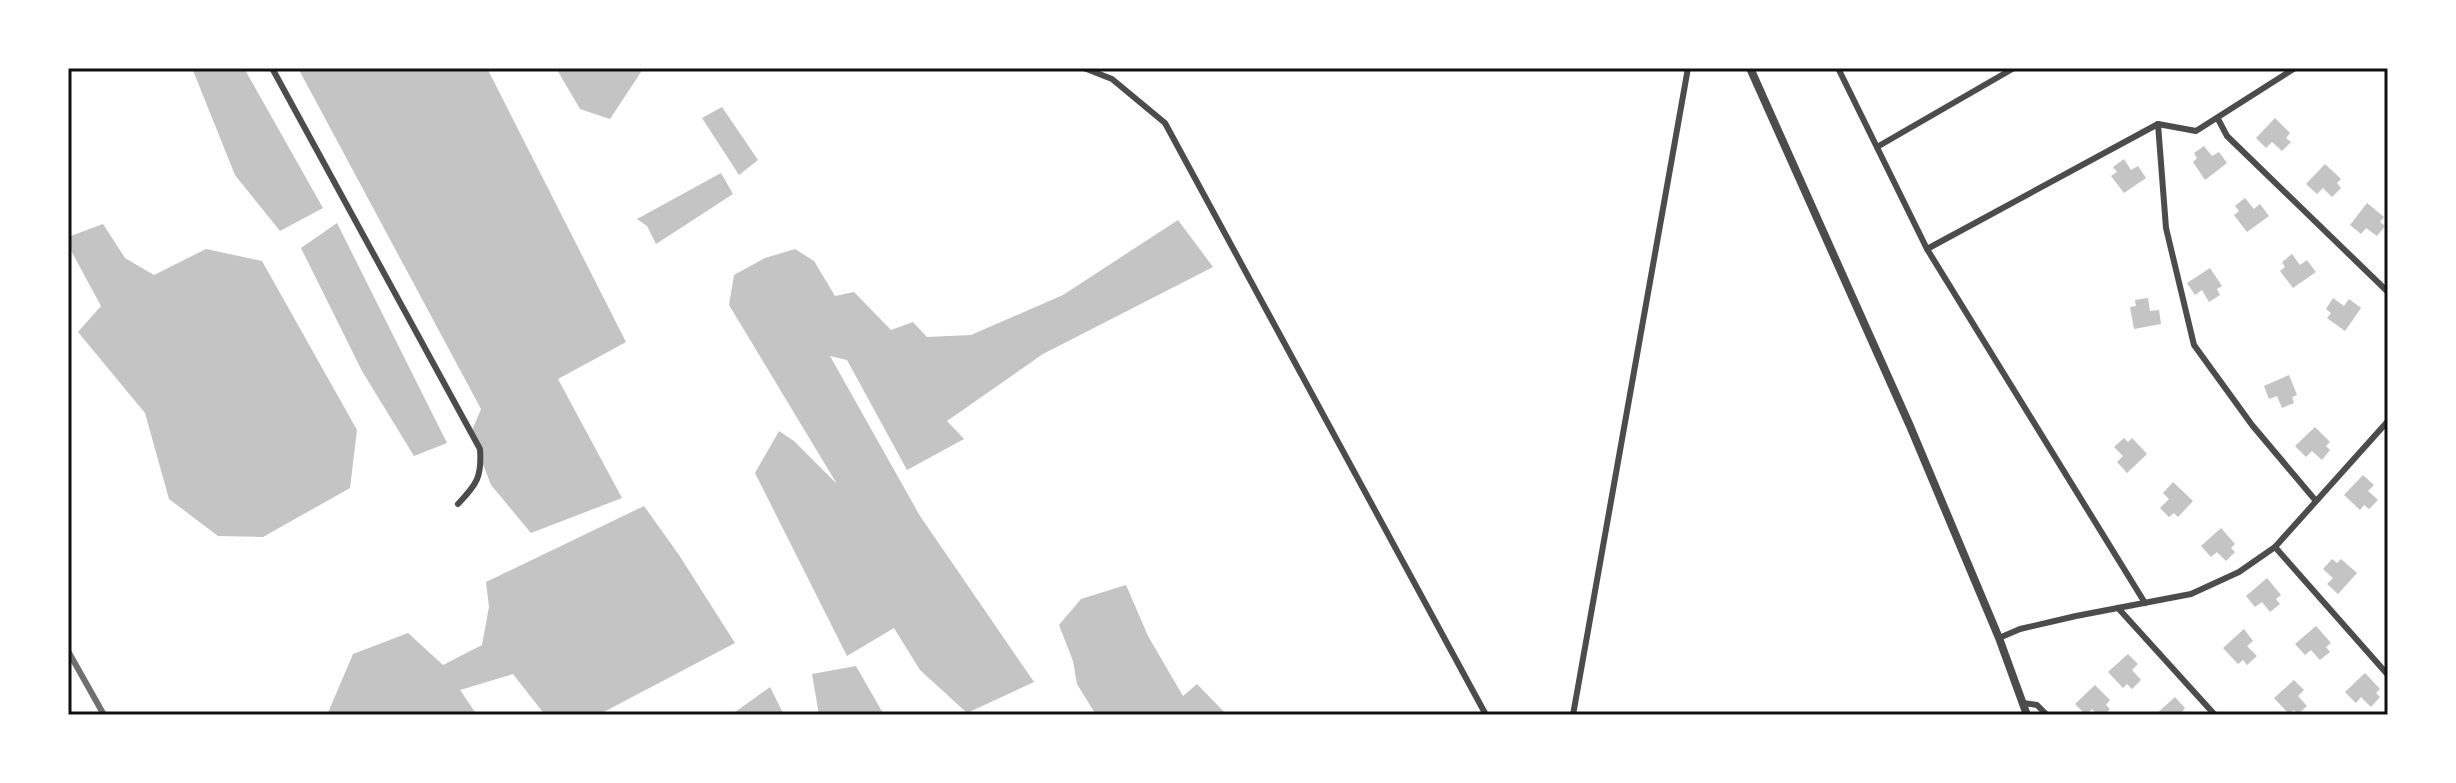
<svg xmlns="http://www.w3.org/2000/svg" width="2456" height="783" font-family="'Nunito Sans',sans-serif">
  <style>
    .building { fill: #c4c4c4 }
    .lines { fill: none; stroke-linecap: round; stroke-linejoin: round }
    .service { stroke: #4c4c4c; stroke-width: 6 }
    .minor { stroke: #4c4c4c; stroke-width: 8 }
    .rail { stroke: #707070; stroke-width: 6 }
    .neatline { fill: none; stroke: #111; stroke-width: 3 }
  </style>
  <rect width="100%" height="100%" fill="#fff"/>
  <g class="building">
    <polygon points="192,68 244,68 323,208 280,231 235,175"/>
    <polygon points="298,68 487,68 626,342 558,379 622,498 531,533 491,485 471,433 481,409"/>
    <polygon points="556,68 639,68 641,72 610,119 580,109"/>
    <polygon points="722,107 758,160 739,175 702,118"/>
    <polygon points="2275,118 2290,133 2286,138 2291,142 2282,151 2272,142 2266,148 2256,138"/>
    <polygon points="2204,146 2212,156 2219,152 2227,163 2205,180 2193,162 2197,158 2194,153"/>
    <polygon points="2124,159 2131,170 2138,166 2146,178 2124,193 2111,176 2117,172 2113,167"/>
    <polygon points="2325,164 2341,179 2337,183 2341,188 2332,197 2323,188 2317,194 2306,184"/>
    <polygon points="721,173 733,194 656,244 647,226 637,219"/>
    <polygon points="2245,198 2254,209 2260,204 2269,216 2247,232 2234,215 2239,211 2235,206"/>
    <polygon points="2367,203 2384,217 2380,222 2385,226 2377,236 2366,228 2361,234 2350,225"/>
    <polygon points="1178,220 1213,267 1043,354 947,421 964,439 907,470 847,360 830,356 920,516 1034,682 967,713 920,670 894,628 847,656 755,473 779,431 794,441 837,484 729,305 734,275 765,258 795,249 814,261 835,296 854,292 891,330 913,322 927,337 971,335 1063,295"/>
    <polygon points="337,223 447,443 414,456 362,371 301,248"/>
    <polygon points="103,224 125,258 154,275 206,249 262,261 357,430 350,488 263,537 218,536 169,499 145,413 78,332 101,306 68,245 68,237"/>
    <polygon points="2292,254 2300,265 2307,260 2316,272 2293,288 2280,271 2285,267 2282,262"/>
    <polygon points="2210,268 2222,286 2217,289 2220,295 2209,302 2202,290 2195,295 2187,283"/>
    <polygon points="2148,298 2150,311 2159,310 2161,324 2134,329 2130,307 2136,306 2135,300"/>
    <polygon points="2333,298 2344,306 2349,299 2361,308 2345,331 2327,318 2331,313 2326,309"/>
    <polygon points="2289,375 2297,395 2292,397 2294,403 2282,408 2277,396 2269,399 2264,386"/>
    <polygon points="2315,427 2330,442 2326,446 2330,450 2322,460 2312,451 2306,457 2295,446"/>
    <polygon points="2124,438 2128,442 2132,438 2147,454 2127,473 2117,462 2123,456 2114,447"/>
    <polygon points="2363,475 2374,485 2368,491 2378,500 2369,509 2364,505 2360,510 2344,495"/>
    <polygon points="2173,482 2193,501 2178,517 2174,513 2169,517 2160,508 2169,499 2163,493"/>
    <polygon points="644,506 679,555 735,643 598,715 545,715 513,674 460,690 477,715 327,715 353,654 408,633 443,665 482,645 489,607 486,582"/>
    <polygon points="2221,528 2235,544 2231,548 2235,552 2226,561 2217,552 2211,557 2201,546"/>
    <polygon points="2332,559 2337,563 2341,559 2357,573 2338,594 2327,584 2333,578 2323,569"/>
    <polygon points="2267,578 2281,595 2276,599 2280,604 2270,612 2262,602 2255,607 2246,596"/>
    <polygon points="1126,585 1148,636 1183,696 1197,684 1227,715 1096,715 1077,684 1073,661 1059,625 1081,599"/>
    <polygon points="2316,626 2331,643 2326,647 2330,652 2320,660 2311,650 2305,655 2295,644"/>
    <polygon points="2244,629 2253,641 2247,646 2257,656 2247,665 2243,660 2238,664 2223,648"/>
    <polygon points="2128,654 2138,664 2132,670 2141,680 2132,689 2127,684 2123,688 2108,672"/>
    <polygon points="856,666 884,715 819,715 812,674"/>
    <polygon points="2365,673 2380,689 2376,693 2380,697 2371,707 2361,697 2356,703 2345,692"/>
    <polygon points="2294,680 2304,690 2298,696 2307,706 2298,714 2294,710 2289,714 2274,698"/>
    <polygon points="2095,685 2110,700 2106,705 2110,709 2104,715 2098,715 2092,709 2086,715 2075,704"/>
    <polygon points="770,687 784,715 731,715"/>
    <polygon points="2175,697 2185,708 2180,715 2155,715"/>
  </g>
  <g class="lines">
    <g class="service">
      <path d="M272 68 480 449C482 477 477 484 458 504"/>
      <polyline points="1084,68 1112,79 1165,123 1486,715"/>
      <polyline points="1838,68 1927,249 2145,603"/>
      <polyline points="2385,68 2388,69"/>
      <polyline points="2218,119 2227,136 2388,292"/>
      <polyline points="2158,124 2166,228 2194,345 2252,425 2316,501"/>
      <polyline points="1877,147 2014,68"/>
      <polyline points="1927,249 2158,124 2196,131 2295,68"/>
      <polyline points="2275,547 2388,675"/>
      <polyline points="2118,608 2215,715"/>
      <polyline points="1999,638 2020,629 2076,616 2191,594 2239,572 2275,547 2388,421"/>
      <polyline points="2023,703 2037,705 2047,715"/>
      <polyline points="1573,715 1688,68"/>
    </g>
    <polyline class="minor" points="1750,68 1910,426 1999,638 2027,715"/>
    <g class="rail">
      <polyline points="68,651 104,715"/>
      <polyline points="68,713 69,715"/>
    </g>
  </g>
  <rect width="2456" height="783" fill="none" stroke="#ffffff" stroke-width="140"/>
  <rect x="70" y="70" width="2316" height="643" class="neatline"/>
</svg>
